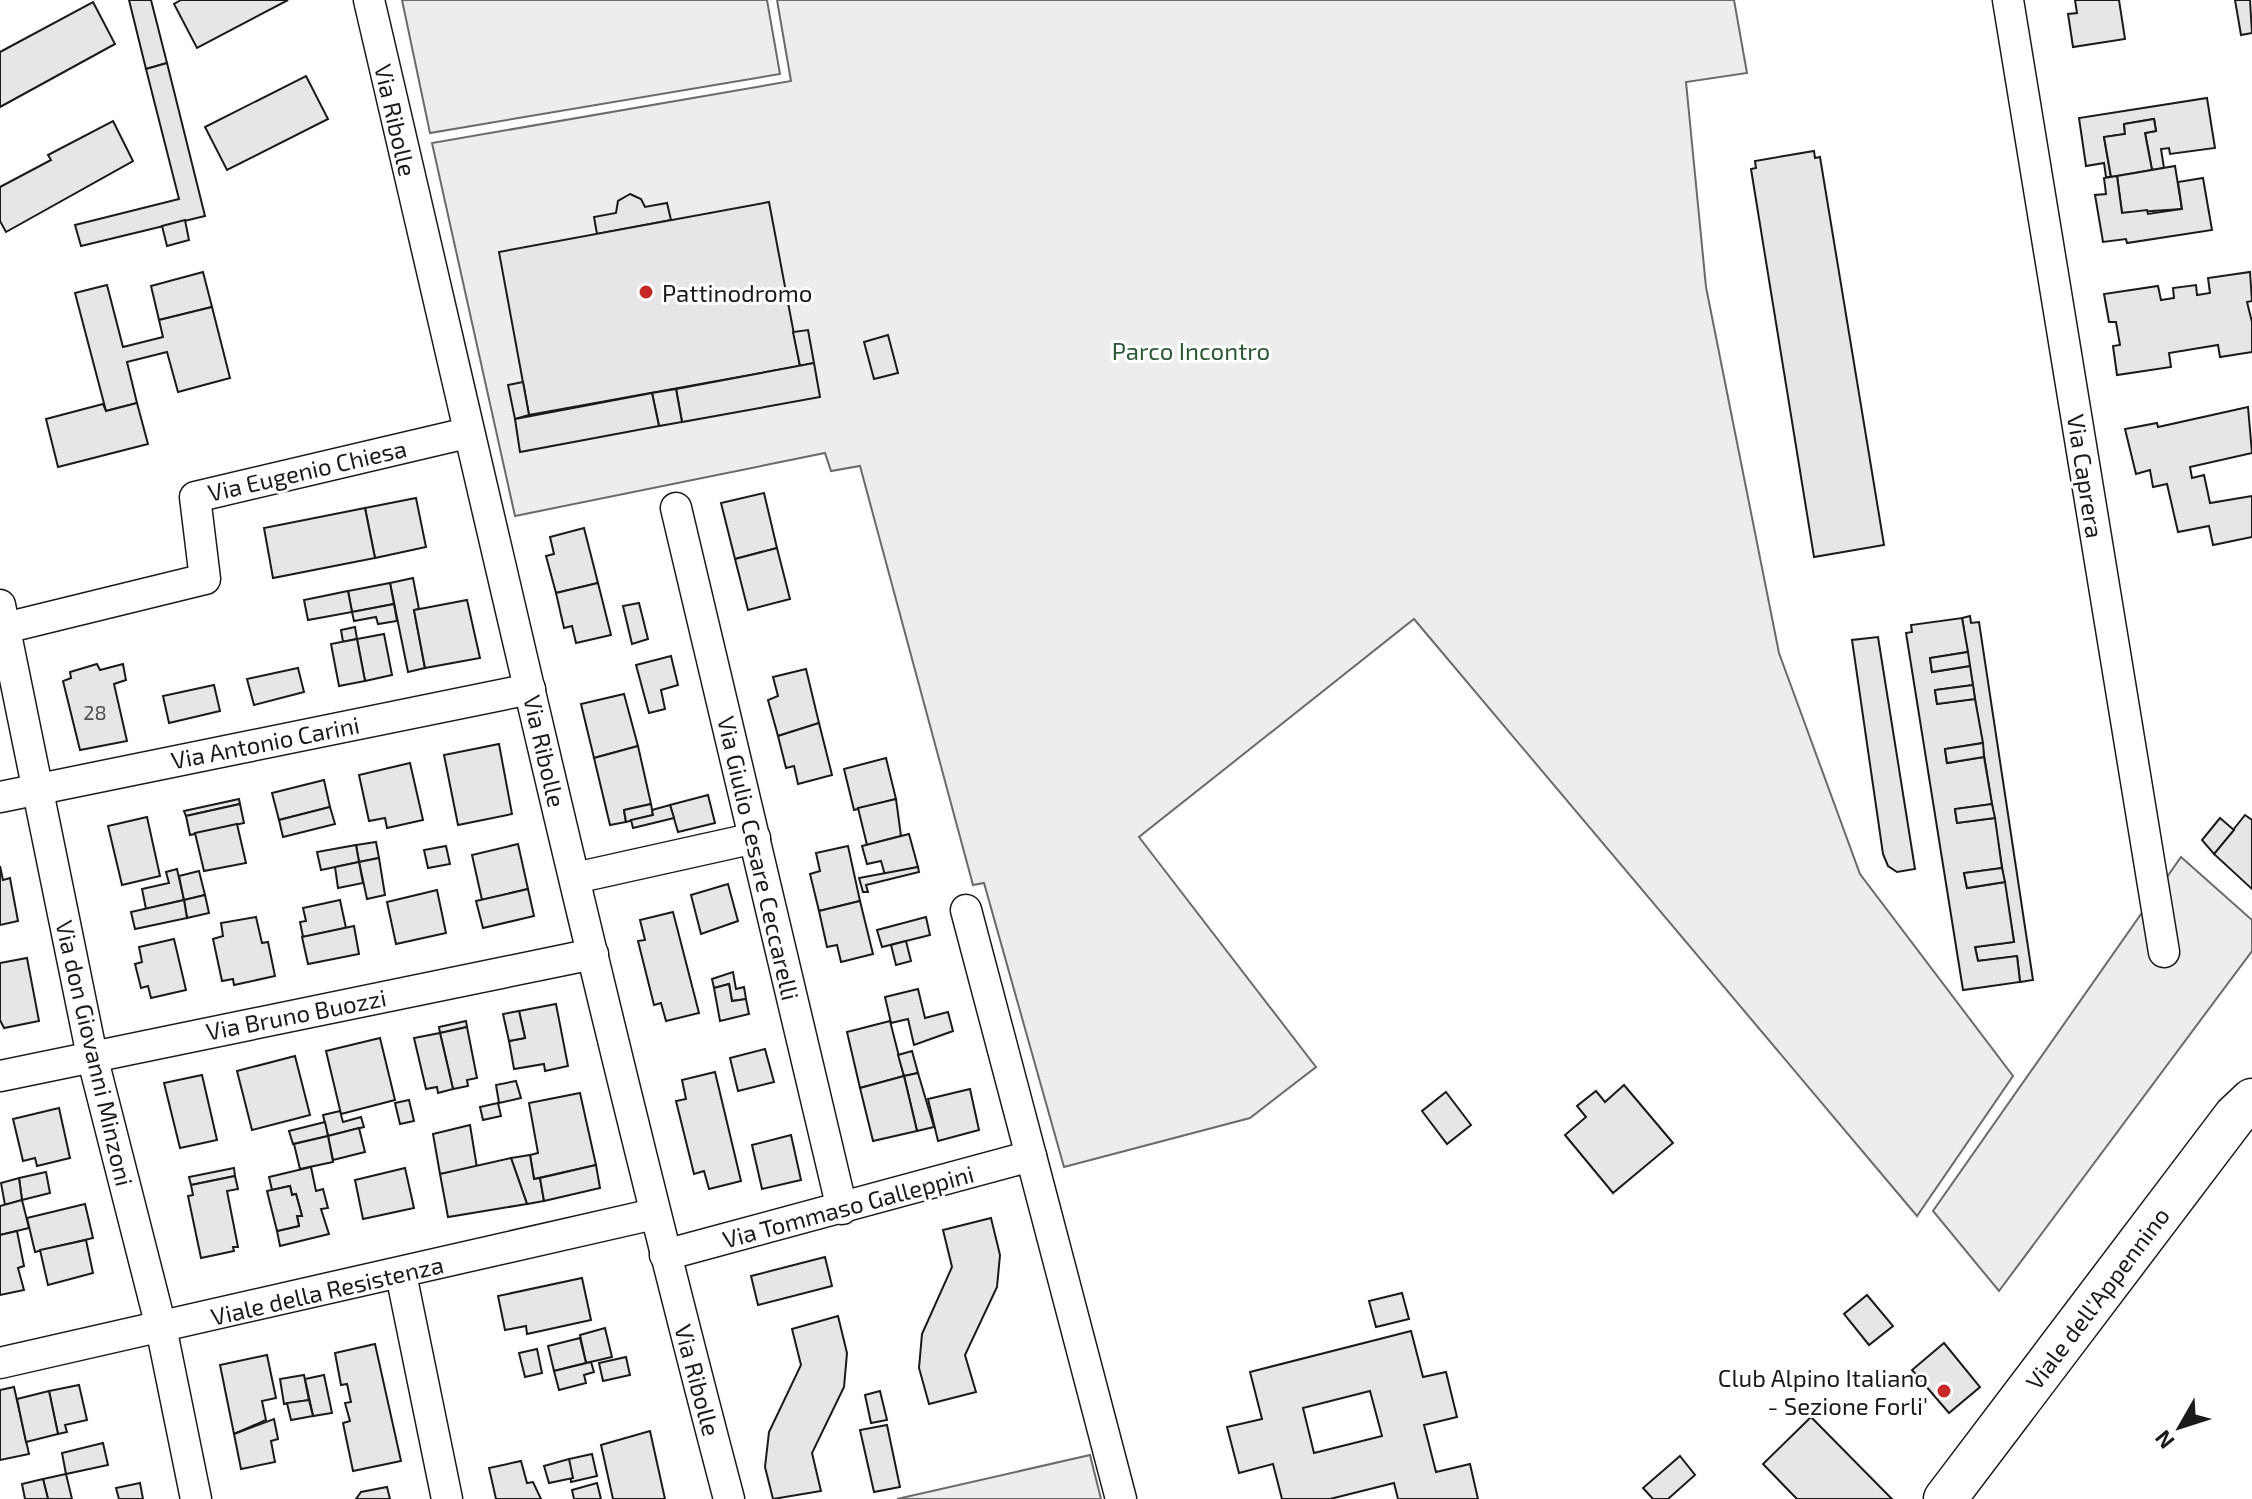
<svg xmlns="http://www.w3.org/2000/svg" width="2252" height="1499" font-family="'Exo 2',sans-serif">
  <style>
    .built { fill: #ededed; stroke: #6a6a6a; stroke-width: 2 }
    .building { fill: #e6e6e6; stroke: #1a1a1a; stroke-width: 2; fill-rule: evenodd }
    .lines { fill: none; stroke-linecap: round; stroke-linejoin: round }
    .street-casing { stroke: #1a1a1a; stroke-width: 33 }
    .secondary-casing { stroke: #1a1a1a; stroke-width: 45 }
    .street { stroke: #fff; stroke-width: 30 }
    .secondary { stroke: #fff; stroke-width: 42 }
    .poi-dot { fill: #c62828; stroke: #fff; stroke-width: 3 }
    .labels { text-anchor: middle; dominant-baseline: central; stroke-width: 6; stroke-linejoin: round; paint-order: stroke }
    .number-label { font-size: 20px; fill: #4d4d4d }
    .street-label { font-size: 24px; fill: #1a1a1a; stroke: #fff }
    .poi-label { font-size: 24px; fill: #1a1a1a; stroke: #fff; text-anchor: start }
    .park-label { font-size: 24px; fill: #2b5a34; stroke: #fff }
  </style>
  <rect width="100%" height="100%" fill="#fff"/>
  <g class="built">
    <polygon points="402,0 767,0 780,74 430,133"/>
    <polygon points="777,0 1734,0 1747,73 1686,82 1706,287 1779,653 1860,874 2013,1076 1917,1216 1414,619 1139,837 1316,1067 1250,1118 1064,1167 984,883 973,885 860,466 831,471 825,453 515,516 432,143 791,81"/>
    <polygon points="2181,857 2252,920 2252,951 1999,1291 1933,1211"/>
    <polygon points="1090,1455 1101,1499 897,1499"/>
  </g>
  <g class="building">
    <polygon points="129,0 151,0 167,63 146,69"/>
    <polygon points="181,0 288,0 197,48 174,4"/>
    <polygon points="2075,0 2119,0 2125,39 2073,47 2068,14 2077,13"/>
    <polygon points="2235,0 2250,0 2252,33 2241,35"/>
    <polygon points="93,2 115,44 0,107 0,52"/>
    <polygon points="167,63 205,216 81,246 75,225 179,199 146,69"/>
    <polygon points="306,76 328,119 227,170 205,127"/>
    <polygon points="2207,98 2215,148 2170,154 2169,148 2161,149 2164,168 2152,170 2145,133 2156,131 2154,119 2124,124 2125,134 2104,137 2111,177 2106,177 2104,163 2086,166 2079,118"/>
    <polygon points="2154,119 2156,131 2145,133 2152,170 2111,177 2104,137 2125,134 2124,124"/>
    <polygon points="113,121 133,161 6,232 0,221 0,187 51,160 48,155"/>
    <polygon points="1814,151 1815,158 1820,157 1884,545 1814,557 1751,169 1756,168 1755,161"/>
    <polygon points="2175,166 2182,209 2122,213 2117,176"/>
    <polygon points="2117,176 2122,213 2147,210 2148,214 2182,209 2178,182 2203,178 2212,230 2127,243 2126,239 2103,242 2095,195 2106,194 2104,178"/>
    <polygon points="630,194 641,199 645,207 667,203 671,220 597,234 594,217 616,213 618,201"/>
    <polygon points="769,202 800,366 529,415 499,252"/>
    <polygon points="185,220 189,240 167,246 162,226"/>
    <polygon points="203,272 212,307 159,320 151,286"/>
    <polygon points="2250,272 2252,301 2247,302 2252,322 2252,352 2220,357 2218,345 2169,353 2171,367 2117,375 2113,346 2120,345 2116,322 2109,322 2104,294 2158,286 2161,300 2174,298 2173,288 2196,285 2197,295 2210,293 2208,278"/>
    <polygon points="107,285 123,347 163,337 159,320 212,307 230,378 178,392 167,352 127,362 137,403 106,411 75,293"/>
    <polygon points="808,330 814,363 800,366 793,332"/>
    <polygon points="888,335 898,373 874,379 864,342"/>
    <polygon points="814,363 820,397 682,422 676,389"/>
    <polygon points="523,382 529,415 515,419 508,385"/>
    <polygon points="676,389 682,422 659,426 652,393"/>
    <polygon points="652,393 659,426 520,452 515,419"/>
    <polygon points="137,403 148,444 58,467 46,419 103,404 106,411"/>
    <polygon points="2248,407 2252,453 2190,467 2192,478 2204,475 2210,503 2252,496 2252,537 2213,545 2209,526 2178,532 2167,484 2153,487 2150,470 2136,474 2125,429 2157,423 2158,427"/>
    <polygon points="764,493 777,548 735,559 721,503"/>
    <polygon points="416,498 426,547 375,558 365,508"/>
    <polygon points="365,508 375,558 273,578 264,528"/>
    <polygon points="584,528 598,583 556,593 546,556 554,554 550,537"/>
    <polygon points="777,548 790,599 748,610 735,559"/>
    <polygon points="413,578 419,609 414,610 425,668 408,672 390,583"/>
    <polygon points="390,583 394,604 352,612 348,591"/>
    <polygon points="598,583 611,635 576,643 572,626 564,628 556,593"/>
    <polygon points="348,591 352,612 308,620 304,600"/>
    <polygon points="467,600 480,658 425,668 414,610"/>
    <polygon points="639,603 648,639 632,644 623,606"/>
    <polygon points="394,604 397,621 378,624 376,617 354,621 352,612"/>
    <polygon points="1970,616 1971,623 1979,622 2033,980 2020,982 2017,956 1978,961 1975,947 2014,942 1962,618"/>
    <polygon points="1962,618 1968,652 1930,658 1932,672 1970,666 1973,685 1935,690 1937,704 1975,699 1983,743 1945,749 1947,763 1984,757 1992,804 1955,809 1957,823 1995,818 2002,868 1964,873 1967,888 2005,882 2014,942 1975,947 1978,961 2017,956 2020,982 1963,990 1906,633 1912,632 1911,625"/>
    <polygon points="355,627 357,639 343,642 341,630"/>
    <polygon points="384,634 392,675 365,681 357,639"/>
    <polygon points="1878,637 1915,869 1897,872 1888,866 1883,854 1852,640"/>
    <polygon points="357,639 365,681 339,686 331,644"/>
    <polygon points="1968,652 1970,666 1932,672 1930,658"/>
    <polygon points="671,656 678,685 661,690 665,709 649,713 636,665"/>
    <polygon points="97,664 100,670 123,664 126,680 114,684 127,741 80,750 63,681 71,678 70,672"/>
    <polygon points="298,668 304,692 254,705 247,679"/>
    <polygon points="806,669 819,723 778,736 768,700 778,696 773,677"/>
    <polygon points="214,685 220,711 169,723 163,696"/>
    <polygon points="1973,685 1975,699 1937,704 1935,690"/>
    <polygon points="624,694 638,746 594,758 581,704"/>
    <polygon points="819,723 832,775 798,784 794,766 786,768 778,736"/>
    <polygon points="1983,743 1984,757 1947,763 1945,749"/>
    <polygon points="499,744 512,814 458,825 444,755"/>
    <polygon points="638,746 651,804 624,810 626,822 610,825 594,758"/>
    <polygon points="886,758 896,799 854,810 844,769"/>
    <polygon points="410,763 423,820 387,828 385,818 369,821 359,775"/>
    <polygon points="324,780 330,807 279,820 272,793"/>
    <polygon points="708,795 715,823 678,832 670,805"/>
    <polygon points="239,799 240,804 186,816 184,811"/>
    <polygon points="896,799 901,836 867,845 858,808"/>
    <polygon points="240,804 244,823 190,835 186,816"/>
    <polygon points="651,804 653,815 626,822 624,810"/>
    <polygon points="1992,804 1995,818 1957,823 1955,809"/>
    <polygon points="670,805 674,818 633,828 631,820 653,815 652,810"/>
    <polygon points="330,807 335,824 283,837 279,820"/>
    <polygon points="2245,815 2252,820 2252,889 2214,854"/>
    <polygon points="147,817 160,876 122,885 108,826"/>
    <polygon points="2220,818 2234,830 2214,854 2202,840"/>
    <polygon points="237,824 246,863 204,871 195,833"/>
    <polygon points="909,834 918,867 885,875 881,861 867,864 862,846"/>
    <polygon points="376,842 379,858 359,862 356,845"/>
    <polygon points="518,844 528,889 482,900 472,855"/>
    <polygon points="356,845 359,862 321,870 317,852"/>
    <polygon points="446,846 450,864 428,868 424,850"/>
    <polygon points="848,846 860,901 819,911 810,874 820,871 816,853"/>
    <polygon points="379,858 385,895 367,899 359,862"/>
    <polygon points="359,862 363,883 338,888 335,867"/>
    <polygon points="0,866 3,880 10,878 18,921 0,925"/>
    <polygon points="918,867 919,872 866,885 868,892 863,892 859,878"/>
    <polygon points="2002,868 2005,882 1967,888 1964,873"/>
    <polygon points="177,869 184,900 146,909 142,889 169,883 166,872"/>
    <polygon points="199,871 205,895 184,900 179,876"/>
    <polygon points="728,884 738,921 701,934 691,895"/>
    <polygon points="528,889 534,916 483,928 476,901"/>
    <polygon points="437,890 446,933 396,944 387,902"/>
    <polygon points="205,895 209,913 187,918 184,900"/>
    <polygon points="184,900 187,918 135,929 131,912"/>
    <polygon points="340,900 346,928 303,937 300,922 306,921 303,908"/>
    <polygon points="860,901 873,954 841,962 837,945 827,947 819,911"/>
    <polygon points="673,912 699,1013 666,1021 661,1003 654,1005 638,941 645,940 640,920"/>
    <polygon points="256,917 262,943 268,942 275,976 234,985 233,979 222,981 213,939 223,936 221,923"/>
    <polygon points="926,917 930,935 882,947 877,930"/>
    <polygon points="354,926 359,954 308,964 302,937"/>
    <polygon points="174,939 186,990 151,998 148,986 141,988 135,964 142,962 139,947"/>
    <polygon points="906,941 911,961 896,965 891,945"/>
    <polygon points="27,958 39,1021 4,1028 0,1020 0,963"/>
    <polygon points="733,972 736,989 744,987 746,999 732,1001 729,984 714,988 712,979"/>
    <polygon points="729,984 732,1001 746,999 749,1014 720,1021 714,988"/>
    <polygon points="918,989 925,1018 948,1012 953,1031 914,1045 908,1019 891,1023 885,997"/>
    <polygon points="556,1004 568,1066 545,1071 544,1064 514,1069 509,1041 525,1038 519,1011"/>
    <polygon points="519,1011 525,1038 509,1041 503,1014"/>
    <polygon points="466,1021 467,1027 440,1033 439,1027"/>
    <polygon points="890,1021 904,1076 860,1088 847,1032"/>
    <polygon points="467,1027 477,1078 467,1080 468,1086 453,1089 440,1033"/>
    <polygon points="440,1033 453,1089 438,1093 437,1087 426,1089 414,1038"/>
    <polygon points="380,1038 395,1100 341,1114 326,1051"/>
    <polygon points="765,1049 774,1082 738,1091 730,1058"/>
    <polygon points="912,1051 918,1073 904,1076 898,1055"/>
    <polygon points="295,1056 310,1115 252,1130 237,1071"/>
    <polygon points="715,1072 741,1181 709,1189 704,1171 694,1174 676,1101 686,1099 682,1080"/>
    <polygon points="918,1073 934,1127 917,1131 904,1076"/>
    <polygon points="202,1075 217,1140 180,1148 164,1083"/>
    <polygon points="904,1076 917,1131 873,1141 860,1088"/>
    <polygon points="516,1081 521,1098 499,1103 496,1085"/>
    <polygon points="1624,1085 1673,1143 1613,1193 1565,1135 1586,1117 1577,1106 1596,1091 1605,1102"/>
    <polygon points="970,1089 979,1130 938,1141 928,1099"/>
    <polygon points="1446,1092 1471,1125 1447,1144 1422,1111"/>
    <polygon points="580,1093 596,1165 534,1179 530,1155 538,1153 529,1103"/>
    <polygon points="409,1100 414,1121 400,1124 395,1103"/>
    <polygon points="498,1103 501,1116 483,1120 480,1107"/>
    <polygon points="59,1108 70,1158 37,1166 35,1158 23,1161 13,1119"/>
    <polygon points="340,1111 343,1122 361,1117 364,1127 328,1136 323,1115"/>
    <polygon points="325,1122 328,1136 293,1144 289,1131"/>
    <polygon points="470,1125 477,1168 440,1174 433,1134"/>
    <polygon points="359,1128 365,1152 333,1160 328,1136"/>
    <polygon points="791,1135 801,1180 762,1189 752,1145"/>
    <polygon points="328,1136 333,1162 300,1169 294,1144"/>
    <polygon points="530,1155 534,1179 540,1178 544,1201 527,1204 511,1158"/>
    <polygon points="511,1158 527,1204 448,1217 440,1174"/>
    <polygon points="596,1165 600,1188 544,1201 540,1178"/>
    <polygon points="311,1167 316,1191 323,1189 328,1208 321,1209 329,1234 280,1246 277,1231 299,1226 297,1216 302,1216 296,1194 292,1195 290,1186 272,1190 269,1177"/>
    <polygon points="234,1168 235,1176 191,1185 189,1177"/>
    <polygon points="405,1168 414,1208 363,1219 355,1180"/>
    <polygon points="46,1172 50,1193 22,1200 19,1178"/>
    <polygon points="235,1176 238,1189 227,1191 238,1247 233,1247 234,1251 201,1258 188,1196 193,1195 191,1185"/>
    <polygon points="19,1178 22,1200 5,1205 1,1183"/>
    <polygon points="290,1186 292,1195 296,1194 302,1216 297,1216 299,1226 277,1231 267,1191"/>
    <polygon points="22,1200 29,1228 0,1235 0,1206"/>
    <polygon points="85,1204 93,1238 35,1252 27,1218"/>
    <polygon points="991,1218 1000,1255 997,1287 965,1355 976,1392 929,1404 919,1368 922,1334 952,1267 943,1230"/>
    <polygon points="17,1231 24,1266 18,1268 24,1290 0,1295 0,1235"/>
    <polygon points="86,1240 93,1273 48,1285 40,1250"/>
    <polygon points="825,1257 832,1286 758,1305 751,1276"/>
    <polygon points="582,1278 591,1320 527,1334 526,1326 505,1330 498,1296"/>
    <polygon points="1402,1293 1409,1319 1376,1327 1369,1301"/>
    <polygon points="1867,1295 1893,1326 1869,1345 1844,1314"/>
    <polygon points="838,1316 847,1353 844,1387 812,1453 821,1491 773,1499 765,1467 769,1432 801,1365 792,1329"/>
    <polygon points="605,1328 612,1357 586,1363 580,1335"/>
    <path d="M1411 1331 1423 1377 1446 1372 1457 1417 1424 1425 1436 1472 1470 1464 1478 1499H1398L1394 1483 1330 1499H1282L1273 1464 1239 1473 1227 1427 1262 1419 1250 1372ZM1370 1391 1382 1436 1314 1453 1303 1408Z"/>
    <polygon points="580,1338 586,1363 554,1371 548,1346"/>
    <polygon points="1944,1343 1980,1387 1949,1413 1912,1370"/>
    <polygon points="375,1344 401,1461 353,1471 343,1423 350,1421 345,1403 351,1402 347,1384 341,1385 335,1353"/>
    <polygon points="537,1349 542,1373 525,1377 519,1353"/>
    <polygon points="267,1355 276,1398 262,1401 266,1420 234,1434 220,1365"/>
    <polygon points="626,1357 630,1375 603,1381 599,1363"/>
    <polygon points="591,1362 594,1372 584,1375 586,1383 559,1390 554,1371"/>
    <polygon points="304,1375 309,1400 284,1404 280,1379"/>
    <polygon points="324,1375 332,1413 313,1416 305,1379"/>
    <polygon points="79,1385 87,1420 65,1425 67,1432 58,1434 49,1391"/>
    <polygon points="14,1387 29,1454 0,1460 0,1390"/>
    <polygon points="49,1391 58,1434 26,1442 17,1399"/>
    <polygon points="880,1391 887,1420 871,1423 865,1395"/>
    <polygon points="309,1400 313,1416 291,1420 287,1403"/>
    <polygon points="1811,1417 1892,1499 1797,1499 1763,1464"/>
    <polygon points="274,1419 278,1439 271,1441 275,1462 241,1469 234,1434"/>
    <polygon points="887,1425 900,1487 874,1492 860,1430"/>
    <polygon points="650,1431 665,1499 613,1499 601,1445"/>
    <polygon points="103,1443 108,1465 66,1474 62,1453"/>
    <polygon points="592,1454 597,1476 571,1482 569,1459"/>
    <polygon points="1680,1456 1695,1475 1668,1499 1653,1499 1643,1488"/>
    <polygon points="569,1459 573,1478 549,1483 544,1466"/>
    <polygon points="521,1461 527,1483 533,1482 541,1499 496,1499 489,1468"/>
    <polygon points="66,1474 72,1499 48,1499 43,1479"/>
    <polygon points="43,1479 48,1499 25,1499 22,1484"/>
    <polygon points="140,1483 143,1499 119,1499 116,1488"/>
    <polygon points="597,1483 601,1499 574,1499 572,1490"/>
    <polygon points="387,1487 390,1499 356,1499 361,1492"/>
  </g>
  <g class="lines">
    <defs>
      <g id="street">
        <path d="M369 0C486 500 598 1002 729 1499"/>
        <polyline points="2008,0 2164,952"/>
        <polyline points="676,508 842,1209"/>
        <polyline points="0,605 92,1056 161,1327 196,1499"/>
        <polyline points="5,628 205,579 195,497 467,433"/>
        <polyline points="0,797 530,689"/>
        <polyline points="575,878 755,838"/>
        <polyline points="966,910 1031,1156"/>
        <polyline points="0,1076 593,954"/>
        <polyline points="665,1255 1031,1156 1121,1499"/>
        <polyline points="401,1274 447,1499"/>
        <polyline points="0,1363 654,1214"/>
      </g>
      <polyline id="secondary" points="1945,1499 2235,1116 2252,1100"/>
    </defs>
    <use href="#street" class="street-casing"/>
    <use href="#secondary" class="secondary-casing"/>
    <use href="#street" class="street"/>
    <use href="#secondary" class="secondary"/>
  </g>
  <g class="poi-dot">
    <circle cx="646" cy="292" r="8"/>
    <circle cx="1944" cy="1391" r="8"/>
  </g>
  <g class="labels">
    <g class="number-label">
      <text x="95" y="712">28</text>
    </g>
    <g class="street-label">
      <text transform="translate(396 120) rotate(77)">Via Ribolle</text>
      <text transform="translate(307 470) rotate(-13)">Via Eugenio Chiesa</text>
      <text transform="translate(2086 476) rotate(81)">Via Caprera</text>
      <text transform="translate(265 742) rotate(-11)">Via Antonio Carini</text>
      <text transform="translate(545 751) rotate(77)">Via Ribolle</text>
      <text transform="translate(759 858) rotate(77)">Via Giulio Cesare Ceccarelli</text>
      <text transform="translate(296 1014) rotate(-11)">Via Bruno Buozzi</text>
      <text transform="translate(95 1053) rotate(77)">Via don Giovanni Minzoni</text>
      <text transform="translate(848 1206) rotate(-15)">Via Tommaso Galleppini</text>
      <text transform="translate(327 1290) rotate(-13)">Viale della Resistenza</text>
      <text transform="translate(2097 1298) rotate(-53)">Viale dell'Appennino</text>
      <text transform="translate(698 1380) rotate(75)">Via Ribolle</text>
    </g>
    <g class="poi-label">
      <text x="662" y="292">Pattinodromo</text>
      <text x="1928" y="1377" text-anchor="end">Club Alpino Italiano<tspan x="1928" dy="28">- Sezione Forli'</tspan></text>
    </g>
    <g class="park-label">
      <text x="1191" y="350">Parco Incontro</text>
    </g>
  </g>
  <g transform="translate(2180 1427) rotate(231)" stroke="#ffffff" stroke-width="6" paint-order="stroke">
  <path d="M0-6L14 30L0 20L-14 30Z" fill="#1a1a1a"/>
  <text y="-12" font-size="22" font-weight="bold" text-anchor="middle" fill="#1a1a1a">N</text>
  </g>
</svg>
